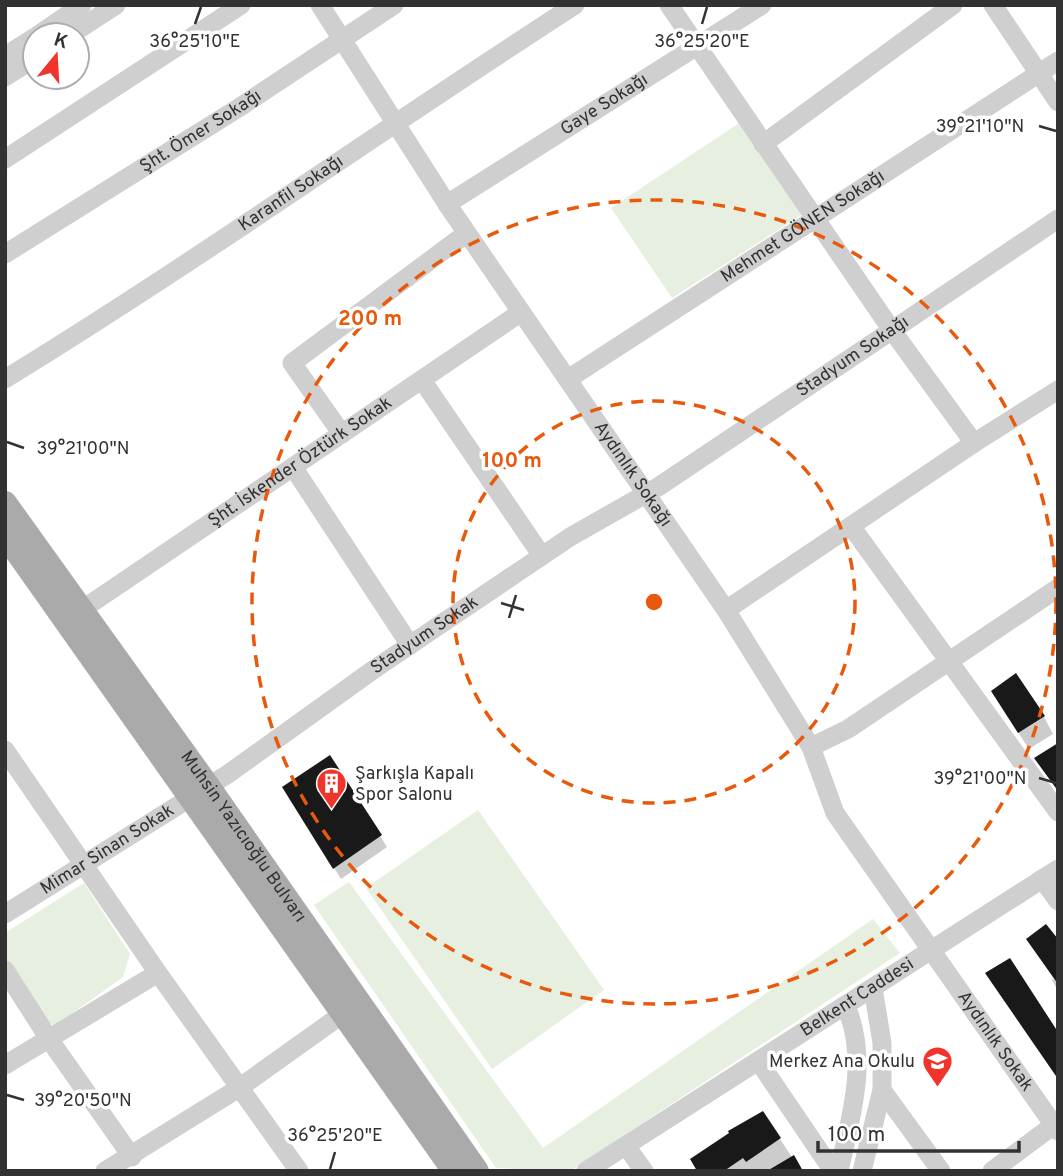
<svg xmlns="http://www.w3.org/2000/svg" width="1063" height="1176" font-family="Overpass,sans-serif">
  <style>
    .green { fill: #e6efe0 }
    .shadow { fill: #0003 }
    .building { fill: #191919 }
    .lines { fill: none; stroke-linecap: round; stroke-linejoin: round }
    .minor { stroke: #cfcfcf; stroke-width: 19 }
    .major { stroke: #aaa; stroke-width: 24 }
    .ticks { fill: none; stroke: #323232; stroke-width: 2.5 }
    .ring { fill: none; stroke: #e8590c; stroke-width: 3.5; stroke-dasharray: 12 9 }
    .labels { text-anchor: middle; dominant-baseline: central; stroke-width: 7; stroke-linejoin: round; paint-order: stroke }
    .street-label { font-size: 18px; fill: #323232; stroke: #fff }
    .poi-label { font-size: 18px; fill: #323232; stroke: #fff; text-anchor: start }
    .ticks-label { font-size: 18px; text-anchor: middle; fill: #323232; stroke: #fff; stroke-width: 7; stroke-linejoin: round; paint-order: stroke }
    .centre { fill: #e8590c; stroke: #fff; stroke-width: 3.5 }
    .ring-label { font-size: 21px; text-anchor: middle; font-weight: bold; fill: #e8590c; stroke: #fff; stroke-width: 7; stroke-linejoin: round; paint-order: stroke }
  </style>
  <rect width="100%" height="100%" fill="#fff"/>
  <g class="green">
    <polygon points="747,118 809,210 672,298 611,208"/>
    <polygon points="478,810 604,990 492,1069 366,888"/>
    <polygon points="349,882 543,1148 873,919 900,953 570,1171 496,1168 314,905"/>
    <polygon points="84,883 130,954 123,977 56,1025 49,1024 5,957 5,933"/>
  </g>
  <g class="shadow">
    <polygon points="1003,709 1044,717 1053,734 1029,749"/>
    <polygon points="330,758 387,847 341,879 291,799"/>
    <polygon points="1028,939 1058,942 1058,991 1052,980 1054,979"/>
    <polygon points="780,1139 801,1171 699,1171"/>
  </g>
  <g class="building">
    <polygon points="1016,673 1045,716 1018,733 991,691"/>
    <polygon points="1058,743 1058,791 1034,758"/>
    <polygon points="330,755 382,835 333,869 282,787"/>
    <polygon points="1046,924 1058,939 1058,984 1026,939"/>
    <polygon points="1010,958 1058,1032 1058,1079 985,973"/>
    <polygon points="763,1111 781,1138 746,1162 743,1158 724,1171 697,1171 690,1159 729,1133 728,1131"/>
    <polygon points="794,1155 803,1171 767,1171"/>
  </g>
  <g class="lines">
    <g class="minor">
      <path id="s1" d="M320 5 447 204 726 610 811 747 835 813 1058 1131"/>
      <polyline points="669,5 891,329 974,443"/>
      <polyline points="993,5 1058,102"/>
      <polyline points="38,35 82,5"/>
      <polyline points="70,35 116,5"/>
      <polyline points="5,56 35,37"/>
      <polyline points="5,77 35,58"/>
      <polyline points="763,144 953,5"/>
      <polyline points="5,159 241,5"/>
      <path id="s2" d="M447 204 762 5"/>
      <path id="s3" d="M5 254 240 107 394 5"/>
      <path id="s4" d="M5 379C199 260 384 128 575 5"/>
      <path id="s5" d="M568 379 1058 61"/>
      <polyline points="422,380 542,556"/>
      <polyline points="342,434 292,363 467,233"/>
      <polyline points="293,467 410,645"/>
      <polyline points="851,526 1058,812"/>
      <polyline points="726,610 974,443 1058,390"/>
      <path id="s6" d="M80 611 520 313"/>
      <polyline points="811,747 848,729 1058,588"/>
      <polyline points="5,750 158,973 299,1171"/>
      <polyline points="1042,879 1058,901"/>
      <path id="s7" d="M5 914 228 774 373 670 570 537 658 487 1058 219"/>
      <polyline points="5,970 49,1039 132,1157"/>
      <polyline points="759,1062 833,1171"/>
      <polyline points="5,1065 158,973"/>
      <polyline points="882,1090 941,1171"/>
      <polyline points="626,1146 644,1171"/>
      <polyline points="105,1171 239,1088 344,1013"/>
      <path id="s8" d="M586 1171 1058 869"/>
      <path d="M839 1171C851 1116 869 1060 846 1006"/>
      <polyline points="862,1171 882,1090 882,1043 873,988"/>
      <polyline points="992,1171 1058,1122"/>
    </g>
    <g class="major">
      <path id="s9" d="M5 503 208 786 477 1171"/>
      <polyline points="5,535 454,1171"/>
    </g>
  </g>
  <path class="ticks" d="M195 24 201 7M702 24 707 7M1039 126 1056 131M7 442 24 448M501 603 524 610M509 618 516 595M1039 778 1056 783M7 1095 24 1100M330 1169 335 1152"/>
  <g class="ring">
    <circle cx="654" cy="602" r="201"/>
    <circle cx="654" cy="602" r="402"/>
  </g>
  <defs>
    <symbol id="building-pin" viewBox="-11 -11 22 30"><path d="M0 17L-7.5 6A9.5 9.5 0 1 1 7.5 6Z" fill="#f0342c" stroke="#fff"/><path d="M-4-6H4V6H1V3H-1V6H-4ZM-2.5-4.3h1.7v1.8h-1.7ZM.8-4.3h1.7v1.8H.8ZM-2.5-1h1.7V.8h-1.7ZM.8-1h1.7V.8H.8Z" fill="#fff"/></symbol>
    <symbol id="school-pin" viewBox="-11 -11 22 30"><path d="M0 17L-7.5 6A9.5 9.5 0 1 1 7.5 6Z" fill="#f0342c" stroke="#fff"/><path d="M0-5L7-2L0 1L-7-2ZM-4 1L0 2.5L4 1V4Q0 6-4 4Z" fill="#fff"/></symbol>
  </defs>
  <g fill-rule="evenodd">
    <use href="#building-pin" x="314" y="766" width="35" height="47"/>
    <use href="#school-pin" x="920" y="1044" width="35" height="47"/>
  </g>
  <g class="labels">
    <g class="street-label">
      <text stroke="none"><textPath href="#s2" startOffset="186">Gaye Sokağı</textPath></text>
      <text stroke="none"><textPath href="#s3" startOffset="231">Şht. Ömer Sokağı</textPath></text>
      <text stroke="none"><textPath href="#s4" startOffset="341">Karanfil Sokağı</textPath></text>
      <text stroke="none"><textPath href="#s5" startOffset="280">Mehmet GÖNEN Sokağı</textPath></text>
      <text stroke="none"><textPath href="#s7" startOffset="1015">Stadyum Sokağı</textPath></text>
      <text stroke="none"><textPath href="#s6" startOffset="266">Şht. İskender Öztürk Sokak</textPath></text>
      <text stroke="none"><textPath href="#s1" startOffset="564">Aydınlık Sokağı</textPath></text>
      <text stroke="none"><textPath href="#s7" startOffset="504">Stadyum Sokak</textPath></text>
      <text stroke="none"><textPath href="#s9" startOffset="410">Muhsin Yazıcıoğlu Bulvarı</textPath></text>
      <text stroke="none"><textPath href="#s7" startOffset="121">Mimar Sinan Sokak</textPath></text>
      <text stroke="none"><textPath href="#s8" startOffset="322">Belkent Caddesi</textPath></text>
      <text stroke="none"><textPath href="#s1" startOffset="1239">Aydınlık Sokak</textPath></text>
    </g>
    <g class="poi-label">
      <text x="355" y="774">Şarkışla Kapalı<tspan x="355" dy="21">Spor Salonu</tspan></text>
      <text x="915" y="1062" text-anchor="end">Merkez Ana Okulu</text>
    </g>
  </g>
  <g class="ticks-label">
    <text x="195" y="47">36°25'10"E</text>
    <text x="702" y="47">36°25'20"E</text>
    <text x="980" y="132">39°21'10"N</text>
    <text x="83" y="454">39°21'00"N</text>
    <text x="980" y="784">39°21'00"N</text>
    <text x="83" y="1106">39°20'50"N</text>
    <text x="335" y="1141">36°25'20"E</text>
  </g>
  <circle cx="654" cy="602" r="10" class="centre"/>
  <g class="ring-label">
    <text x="370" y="325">200 m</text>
    <text x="512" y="467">100 m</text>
  </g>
  <rect width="1063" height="1176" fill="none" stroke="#323232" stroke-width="14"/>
  <g transform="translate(56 56) rotate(18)"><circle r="33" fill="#ffffff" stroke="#adadad" stroke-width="2"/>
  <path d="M0-5L12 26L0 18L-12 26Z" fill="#f0342c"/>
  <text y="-10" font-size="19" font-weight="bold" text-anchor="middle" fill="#323232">K</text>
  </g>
  <path d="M818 1141v10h201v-10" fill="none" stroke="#323232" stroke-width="3.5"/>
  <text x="828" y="1141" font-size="21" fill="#323232" stroke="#ffffff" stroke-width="5" paint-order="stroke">100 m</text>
</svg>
